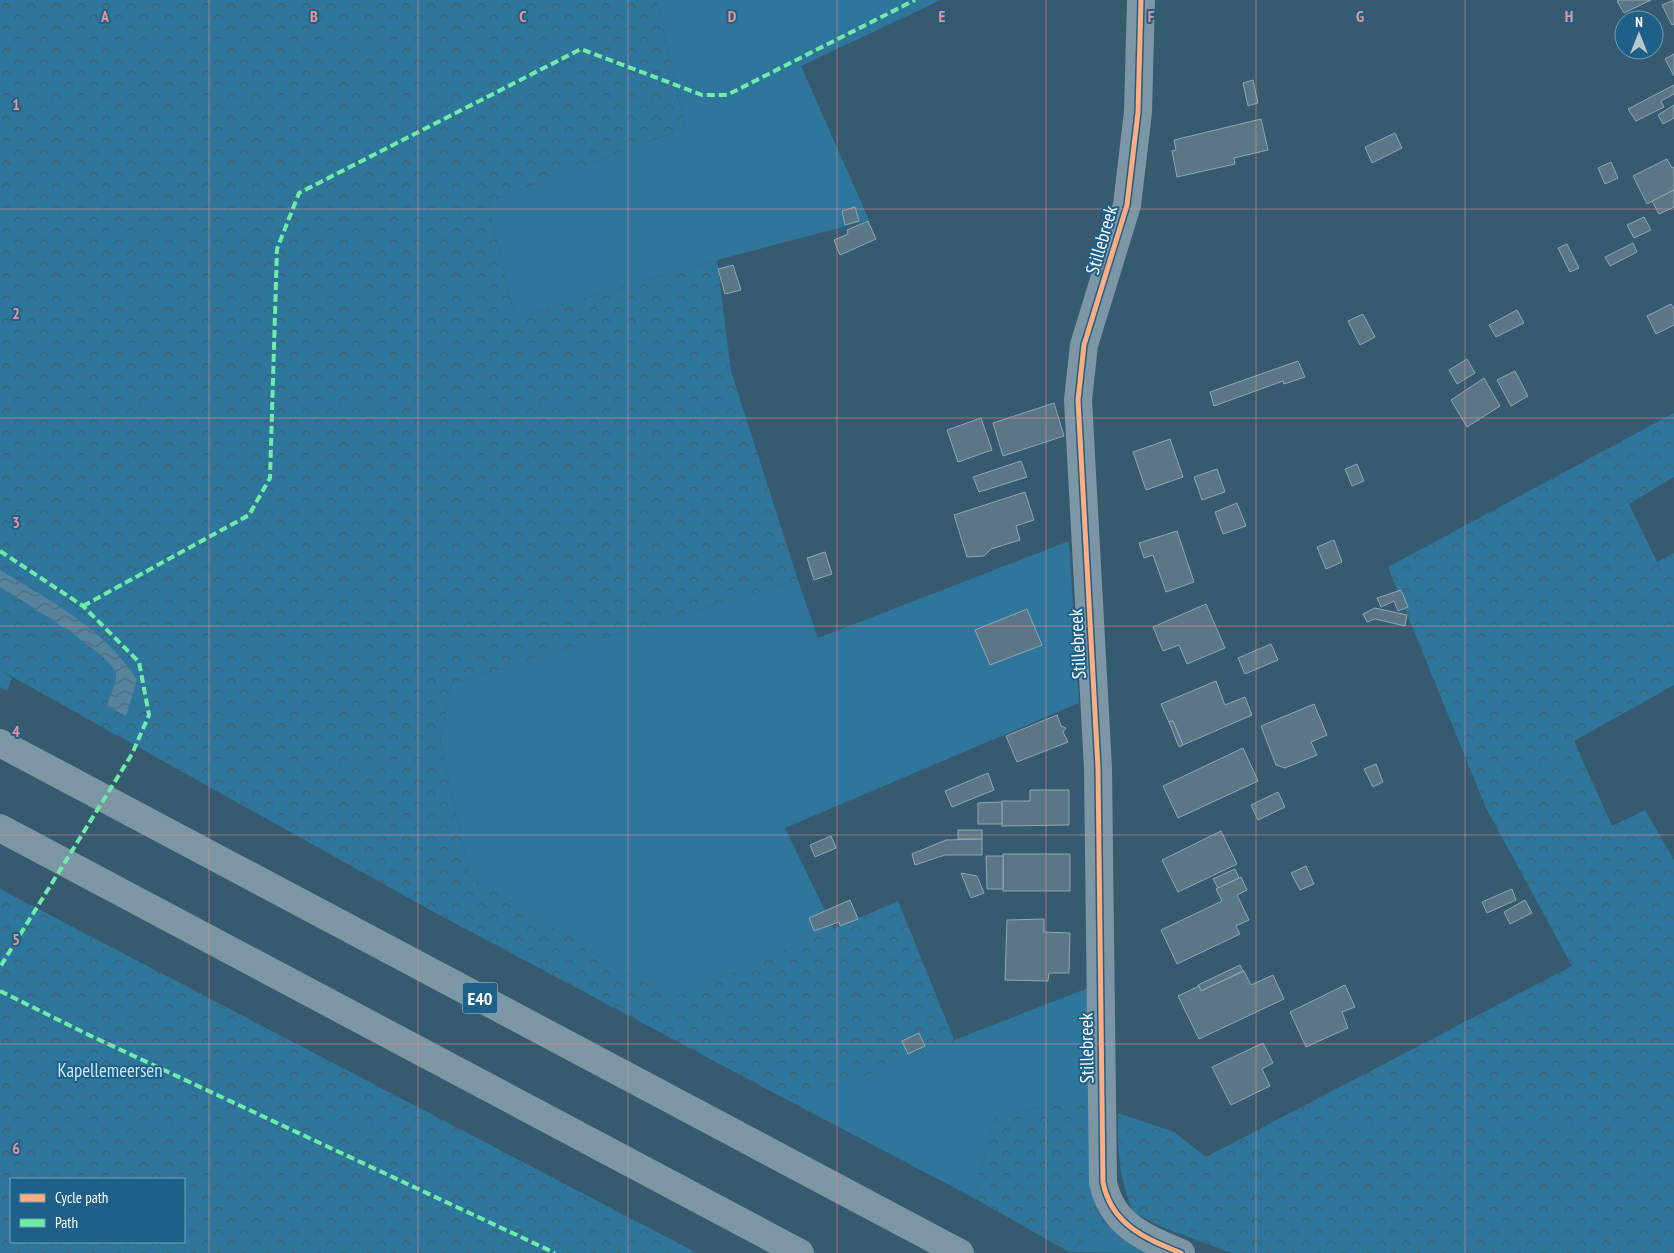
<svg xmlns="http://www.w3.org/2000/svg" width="1674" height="1253" font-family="'PT Sans Narrow',sans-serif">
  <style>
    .green { fill: #2f769c }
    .forest { fill: url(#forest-crowns); fill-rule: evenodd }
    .water { fill: url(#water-waves) }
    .building { fill: #5b7787; stroke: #90a6b3 }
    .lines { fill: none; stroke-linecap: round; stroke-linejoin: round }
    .street { stroke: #7d96a5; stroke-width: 28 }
    .highway { stroke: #7d96a4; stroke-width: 28 }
    .quiet { stroke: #6deda7; stroke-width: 4; stroke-dasharray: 8 4; stroke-linecap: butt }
    .cycleway-casing { stroke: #1e6087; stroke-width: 8 }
    .cycleway { stroke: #ffac80; stroke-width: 5 }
    .grid { fill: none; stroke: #ea9494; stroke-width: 1; stroke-opacity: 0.55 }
    .labels { text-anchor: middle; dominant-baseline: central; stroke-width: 4; stroke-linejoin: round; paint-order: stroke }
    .shield { fill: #1e6087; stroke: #bccfdb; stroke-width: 1 }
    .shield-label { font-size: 18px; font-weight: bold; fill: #fff }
    .street-label { font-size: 19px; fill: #fff; stroke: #1e6087 }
    .park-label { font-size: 19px; fill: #cce8f8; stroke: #1e6087 }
    .grid-label { font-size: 16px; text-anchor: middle; font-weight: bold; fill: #ea9494; stroke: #1e6087; stroke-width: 4; stroke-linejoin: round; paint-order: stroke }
  </style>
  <defs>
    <pattern id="forest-crowns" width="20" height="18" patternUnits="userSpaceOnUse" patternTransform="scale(1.25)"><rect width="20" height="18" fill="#2f769c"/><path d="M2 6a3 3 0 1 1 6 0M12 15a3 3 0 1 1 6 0" fill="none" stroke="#3f5f70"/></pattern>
    <pattern id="water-waves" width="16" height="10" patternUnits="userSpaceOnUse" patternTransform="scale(1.25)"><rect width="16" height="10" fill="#56849e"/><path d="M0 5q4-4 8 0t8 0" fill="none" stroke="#526b79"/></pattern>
  </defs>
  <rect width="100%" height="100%" fill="#365a6f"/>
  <g class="green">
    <polygon points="657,0 941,0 801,66 869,220 717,260 515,318 488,202 685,128"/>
    <polygon points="1069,541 1079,703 785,828 834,929 671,999 470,877 440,739 452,683 798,580 818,638"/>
    <polygon points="0,670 12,678 7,691 0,687"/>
    <polygon points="1088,988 1091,1095 994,1118 974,1198 793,1103"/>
    <polygon points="1108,1226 1148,1251 1153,1253 1069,1252"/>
  </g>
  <g class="forest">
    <polygon points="0,0 657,0 685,128 488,202 515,318 717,260 731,371 798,580 452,683 440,739 470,877 671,999 898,901 955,1042 793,1103 430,910 0,670"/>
    <path d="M1674 413V477L1629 504 1657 562 1674 553V685L1574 741 1612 826 1645 810 1674 860V1253H1232L1162 1227 1133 1212C1118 1173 1118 1154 1118 1113L1174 1132 1206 1157 1572 966 1486 808 1388 567Z"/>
    <path d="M0 889 697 1253H0ZM184 1179V1242H11V1179Z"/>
    <polygon points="1091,1095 1093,1197 1099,1214 1108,1226 1069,1252 974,1198 994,1118"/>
  </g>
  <path class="water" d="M0 570C49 600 106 630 137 680L126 716 107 706C110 696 117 683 116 673 113 655 19 599 0 587Z"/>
  <g class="building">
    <polygon points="1620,0 1651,0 1624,13 1617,1"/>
    <polygon points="1674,0 1674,24 1672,25 1662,5"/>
    <polygon points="1674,54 1674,76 1665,59"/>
    <polygon points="1253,80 1258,103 1248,106 1243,83"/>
    <polygon points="1674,85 1674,94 1661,101 1664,107 1636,121 1628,109"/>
    <polygon points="1674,105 1674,118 1663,124 1658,115"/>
    <polygon points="1261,119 1268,150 1234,158 1235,164 1177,177 1172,151 1176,150 1174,140"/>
    <polygon points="1395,133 1402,148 1372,163 1365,147"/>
    <polygon points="1667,159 1672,168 1674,167 1674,190 1647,204 1633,176"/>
    <polygon points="1611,162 1618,178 1605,184 1598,168"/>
    <polygon points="1674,190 1674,207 1659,214 1652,201"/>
    <polygon points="855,207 859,221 845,225 842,211"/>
    <polygon points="1644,217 1651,230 1634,238 1627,225"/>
    <polygon points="868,221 876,239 840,255 834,240 848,234 847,230"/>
    <polygon points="1633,243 1637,252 1610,266 1605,257"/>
    <polygon points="1567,244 1579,268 1570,272 1558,248"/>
    <polygon points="733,265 741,290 725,294 718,269"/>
    <polygon points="1671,304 1674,309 1674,325 1656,334 1647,316"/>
    <polygon points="1517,310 1524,323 1496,337 1489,325"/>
    <polygon points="1363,314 1375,337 1360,345 1348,321"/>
    <polygon points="1467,359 1475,373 1457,384 1449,370"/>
    <polygon points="1298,361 1305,377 1284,384 1283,381 1214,406 1210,392"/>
    <polygon points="1515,371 1528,396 1511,406 1497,380"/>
    <polygon points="1484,378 1500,406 1467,427 1451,400"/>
    <polygon points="1054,403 1064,436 1003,456 993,423"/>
    <polygon points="981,418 992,450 958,462 947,430"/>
    <polygon points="1170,439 1183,477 1146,490 1133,452"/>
    <polygon points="1021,461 1027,477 979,492 973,477"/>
    <polygon points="1357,464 1364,481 1352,486 1345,469"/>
    <polygon points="1217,469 1225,492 1202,500 1194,477"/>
    <polygon points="1025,492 1034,520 1016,526 1020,540 991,549 984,556 967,557 954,515"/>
    <polygon points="1237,503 1246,526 1223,534 1215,512"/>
    <polygon points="1177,531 1194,582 1166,592 1153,555 1144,558 1139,543"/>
    <polygon points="1334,540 1342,562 1326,569 1317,547"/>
    <polygon points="825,552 832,574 814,580 807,558"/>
    <polygon points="1401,590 1408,607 1398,611 1394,601 1381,607 1377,598"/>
    <polygon points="1206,604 1225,648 1187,664 1179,645 1163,651 1153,627"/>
    <polygon points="1375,608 1407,615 1405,626 1375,619 1367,622 1363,614"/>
    <polygon points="1027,609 1042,645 990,665 975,630"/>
    <polygon points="1271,644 1278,660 1245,674 1238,658"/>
    <polygon points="1216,681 1225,705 1245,697 1252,715 1183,745 1173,721 1169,722 1161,704"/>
    <polygon points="1314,704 1327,735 1311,742 1317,755 1285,768 1276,765 1261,726"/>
    <polygon points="1057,715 1061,726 1066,728 1063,732 1068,742 1017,762 1006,736"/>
    <polygon points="1173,721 1183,745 1179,747 1169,722"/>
    <polygon points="1243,748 1258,781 1178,818 1163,786"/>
    <polygon points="1376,764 1383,782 1373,787 1364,769"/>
    <polygon points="988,773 994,790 952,807 945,791"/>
    <polygon points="1030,790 1069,790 1069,825 1002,826 1002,801 1030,801"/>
    <polygon points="1278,792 1285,807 1258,820 1251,805"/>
    <polygon points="1002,802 1002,824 978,824 978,803"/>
    <rect x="958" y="830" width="24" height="9"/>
    <polygon points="1221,831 1237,864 1178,892 1162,860"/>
    <polygon points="831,836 836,848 815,857 810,845"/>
    <polygon points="982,839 982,855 945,855 915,865 912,854 946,840"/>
    <rect x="1003" y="854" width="67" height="37"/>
    <polygon points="986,856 1003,856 1003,889 987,889"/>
    <polygon points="1306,866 1314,884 1300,890 1291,873"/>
    <polygon points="1235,869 1239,878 1218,888 1213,879"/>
    <polygon points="961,873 977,876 984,893 971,898"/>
    <polygon points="1241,877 1247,890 1237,895 1249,920 1236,926 1240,934 1177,964 1161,930 1222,901 1216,889"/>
    <polygon points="1512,889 1516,900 1487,913 1482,902"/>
    <polygon points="850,900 858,919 840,926 839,922 814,931 809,918"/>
    <polygon points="1525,900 1532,913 1510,924 1504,912"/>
    <polygon points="1044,919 1044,932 1070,933 1069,973 1049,973 1048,981 1005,980 1007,920"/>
    <polygon points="1240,965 1243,971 1201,991 1198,985"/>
    <polygon points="1244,971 1251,985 1273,975 1284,999 1199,1039 1178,996 1199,986 1201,991"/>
    <polygon points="1345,985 1355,1007 1342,1012 1348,1028 1306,1047 1290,1012"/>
    <polygon points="919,1033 925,1046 908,1054 902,1041"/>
    <polygon points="1263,1043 1273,1063 1262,1069 1270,1086 1231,1105 1212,1067"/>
  </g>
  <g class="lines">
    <path class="street" d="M1141 0 1138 112 1127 205 1084 345 1078 400 1098 768 1103 1182C1111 1224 1144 1238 1181 1253"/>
    <g class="highway">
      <polyline points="0,743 960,1253"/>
      <polyline points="0,828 800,1253"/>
    </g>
    <g class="quiet">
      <polyline points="0,551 83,606 139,662 149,715 132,754 0,967"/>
      <polyline points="83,606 249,515 270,478 277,249 299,193 581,49 702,95 727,95 915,0"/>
      <polyline points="0,991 89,1035 555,1253"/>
    </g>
    <defs>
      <path id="cycleway" d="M1141 0 1138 112 1127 205 1084 345 1078 400 1098 768 1103 1182C1111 1224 1144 1238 1181 1253"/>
    </defs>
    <use href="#cycleway" class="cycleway-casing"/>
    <use href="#cycleway" class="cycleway"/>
  </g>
  <path class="grid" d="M209 0V1253M418 0V1253M628 0V1253M837 0V1253M1046 0V1253M1256 0V1253M1465 0V1253M0 209H1674M0 418H1674M0 626H1674M0 835H1674M0 1044H1674"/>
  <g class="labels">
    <rect class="shield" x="462.5" y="982.5" width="35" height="31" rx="4"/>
    <g class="shield-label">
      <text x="480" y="998">E40</text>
    </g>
    <g class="street-label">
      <text transform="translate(1101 240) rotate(-74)">Stillebreek</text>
      <text transform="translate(1077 644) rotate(-93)">Stillebreek</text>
      <text transform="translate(1086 1048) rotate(-91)">Stillebreek</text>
    </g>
    <g class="park-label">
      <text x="110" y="1070">Kapellemeersen</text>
    </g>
  </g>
  <g class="grid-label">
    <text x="105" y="22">A</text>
    <text x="314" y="22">B</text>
    <text x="523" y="22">C</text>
    <text x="732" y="22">D</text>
    <text x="942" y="22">E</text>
    <text x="1151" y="22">F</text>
    <text x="1360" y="22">G</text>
    <text x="1569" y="22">H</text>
    <text x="16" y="110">1</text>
    <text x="16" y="319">2</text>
    <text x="16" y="528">3</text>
    <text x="16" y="737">4</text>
    <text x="16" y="945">5</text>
    <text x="16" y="1154">6</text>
  </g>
  <rect x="10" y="1178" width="175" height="65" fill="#1e6087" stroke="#78a0b7"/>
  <rect x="20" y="1194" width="25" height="8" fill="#ffac80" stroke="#78a0b7"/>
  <text x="55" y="1203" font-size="15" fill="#ffffff">Cycle path</text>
  <rect x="20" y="1219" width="25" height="8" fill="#6deda7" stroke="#78a0b7"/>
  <text x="55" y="1228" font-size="15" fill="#ffffff">Path</text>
  <g transform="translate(1639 35)"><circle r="24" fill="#1e6087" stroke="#78a0b7"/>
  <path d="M0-4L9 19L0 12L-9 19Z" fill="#b9c5cd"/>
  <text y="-8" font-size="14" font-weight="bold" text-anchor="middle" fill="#ffffff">N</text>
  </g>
</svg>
